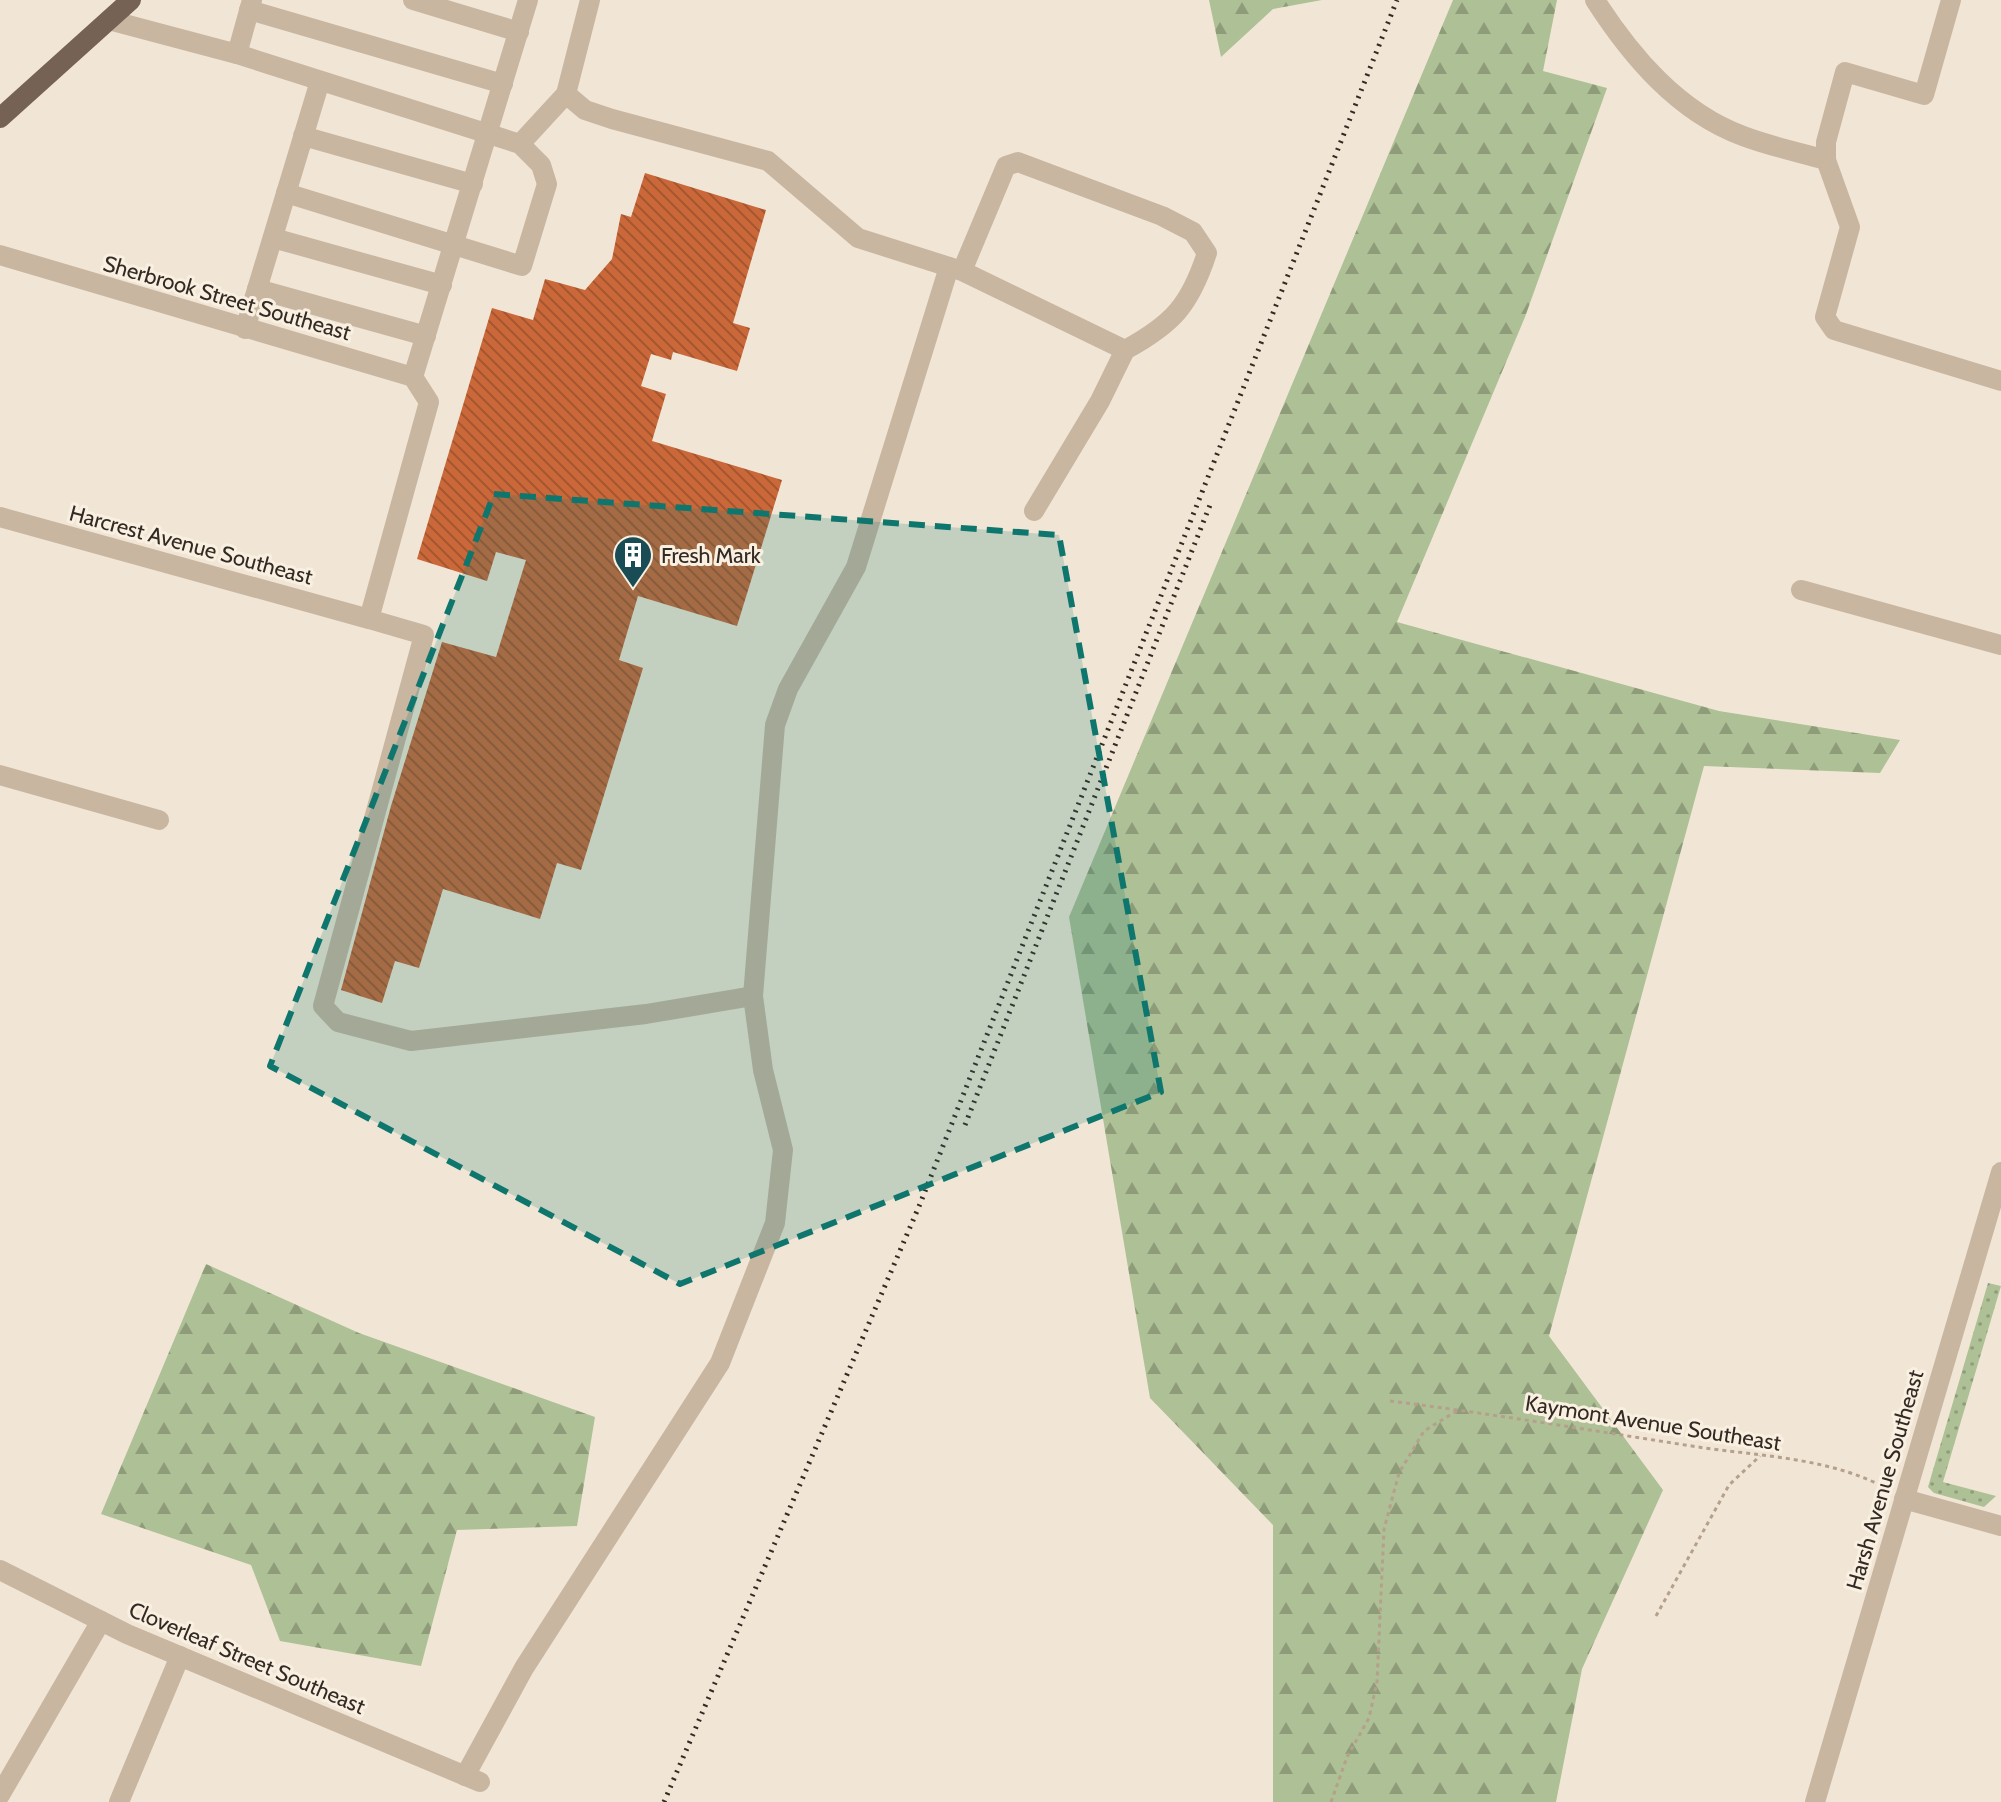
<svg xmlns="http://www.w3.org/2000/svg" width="2001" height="1802" font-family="Cabin,sans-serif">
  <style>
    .grass { fill: url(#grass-dots) }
    .forest { fill: url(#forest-firs) }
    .building { fill: url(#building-back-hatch) }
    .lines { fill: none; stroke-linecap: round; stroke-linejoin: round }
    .path { stroke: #b5a08c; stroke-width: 3; stroke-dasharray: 4 4; stroke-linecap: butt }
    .minor { stroke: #c9b6a1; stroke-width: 20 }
    .major { stroke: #766254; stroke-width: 20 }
    .rail { stroke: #332a24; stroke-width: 5; stroke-dasharray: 2 6; stroke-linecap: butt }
    .marked { fill: #0f766e; fill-opacity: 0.2; stroke: #0f766e; stroke-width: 6; stroke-dasharray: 16 10; stroke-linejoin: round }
    .labels { text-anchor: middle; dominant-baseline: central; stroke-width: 6; stroke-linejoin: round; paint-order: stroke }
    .street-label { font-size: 22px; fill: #332a24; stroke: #f9f0e1 }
    .poi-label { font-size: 22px; fill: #332a24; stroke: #f9f0e1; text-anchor: start }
  </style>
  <defs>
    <pattern id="grass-dots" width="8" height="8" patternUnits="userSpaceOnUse" patternTransform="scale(2)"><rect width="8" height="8" fill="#aec095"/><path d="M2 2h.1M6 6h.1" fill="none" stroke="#8e9c79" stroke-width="1.8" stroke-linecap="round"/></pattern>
    <pattern id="forest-firs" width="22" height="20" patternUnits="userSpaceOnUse" patternTransform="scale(2)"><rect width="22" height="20" fill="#aec095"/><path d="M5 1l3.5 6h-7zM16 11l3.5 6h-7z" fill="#8e9c79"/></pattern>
    <pattern id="building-back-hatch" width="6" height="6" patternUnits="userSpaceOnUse" patternTransform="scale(2)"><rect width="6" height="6" fill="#ca683a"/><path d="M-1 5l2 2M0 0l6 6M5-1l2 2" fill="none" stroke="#a55631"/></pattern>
  </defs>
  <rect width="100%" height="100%" fill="#f1e6d5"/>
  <polygon class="grass" points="1988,1283 2001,1286 1943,1482 1996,1496 1984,1507 1934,1493 1928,1487"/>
  <g class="forest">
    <polygon points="1209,0 1322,0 1273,9 1221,57"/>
    <polygon points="1453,0 1557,0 1543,71 1607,88 1525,317 1397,622 1719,711 1900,740 1880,773 1704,766 1549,1336 1663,1490 1582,1669 1556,1802 1273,1802 1273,1525 1150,1398 1069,917"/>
    <polygon points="206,1264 359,1333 595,1417 577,1526 457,1530 421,1666 280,1641 251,1565 101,1514"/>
  </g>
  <polygon class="building" points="645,173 766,210 733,323 750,328 737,371 673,352 671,360 651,354 641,386 666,394 652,441 782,480 737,626 638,596 619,660 643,668 581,870 557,863 540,919 443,889 419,968 395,961 382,1003 341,990 391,806 442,642 496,657 526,560 496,552 487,581 417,559 492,308 533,320 545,279 585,290 612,259 621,214 631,217"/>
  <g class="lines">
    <g class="path">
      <path d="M1390 1401C1494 1414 1595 1431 1698 1447 1759 1456 1833 1458 1887 1489"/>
      <polyline points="1656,1616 1729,1485 1760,1456"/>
      <polyline points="1331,1802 1347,1757 1369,1718 1377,1682 1384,1529 1399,1473 1424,1431 1460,1409"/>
    </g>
    <g class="minor">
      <polyline points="252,0 237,54 520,144 541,165 547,184 522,266 286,193"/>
      <polyline points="413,0 519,32"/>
      <path d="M1595 0C1631 56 1678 112 1743 136 1769 146 1798 152 1826 160"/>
      <polyline points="1951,0 1924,95 1845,72 1826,142 1826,160 1850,227 1825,317 1834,330 2001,381"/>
      <polyline points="249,10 503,84"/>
      <polyline points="109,20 237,54"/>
      <path d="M566 94 585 110 612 119 768 161 858 238 962 271 1125 350C1173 324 1190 305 1207 253L1193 232 1162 216 1018 162 1006 166 962 271"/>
      <polyline points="303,136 473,184"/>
      <polyline points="520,144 566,94 590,0"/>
      <polyline points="273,238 442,285"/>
      <polyline points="0,255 413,377 429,402 369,619 424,635 323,1006 338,1022 411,1041 646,1014 753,996"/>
      <polyline points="257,289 426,336"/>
      <polyline points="245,329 320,81"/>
      <polyline points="413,377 528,0"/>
      <polyline points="1034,511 1100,401 1125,350"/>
      <polyline points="0,517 369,619"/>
      <polyline points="1801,590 2001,645"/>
      <polyline points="0,775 159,820"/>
      <polyline points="1904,1499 2001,1526"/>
      <polyline points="0,1570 127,1634 480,1782"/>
      <polyline points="465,1776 524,1668 720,1363 775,1223 783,1150 763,1070 753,996 775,725 788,689 856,567 949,267"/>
      <polyline points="0,1795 101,1621"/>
      <polyline points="119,1802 180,1656"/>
      <polyline points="1815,1802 2001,1172"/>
    </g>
    <polyline class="major" points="0,118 131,0"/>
    <g class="rail">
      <polyline points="965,1125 1212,500"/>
      <polyline points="664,1802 920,1204 1397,0"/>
    </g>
  </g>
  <path class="marked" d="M494 494 1059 535 1161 1092 680 1284 270 1066Z"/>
  <defs>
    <symbol id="building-pin" viewBox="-11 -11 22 30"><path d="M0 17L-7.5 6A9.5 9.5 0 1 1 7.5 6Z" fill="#194c55" stroke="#f9f0e1"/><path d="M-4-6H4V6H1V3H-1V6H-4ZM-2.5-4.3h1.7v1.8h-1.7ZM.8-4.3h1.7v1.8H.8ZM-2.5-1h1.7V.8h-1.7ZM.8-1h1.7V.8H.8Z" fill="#fff"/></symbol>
  </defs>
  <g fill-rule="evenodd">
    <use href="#building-pin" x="611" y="533" width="44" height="60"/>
  </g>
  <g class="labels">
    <g class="street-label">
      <text transform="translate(227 298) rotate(16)">Sherbrook Street Southeast</text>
      <text transform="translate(191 545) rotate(15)">Harcrest Avenue Southeast</text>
      <text transform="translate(1653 1423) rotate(9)">Kaymont Avenue Southeast</text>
      <text transform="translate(1885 1480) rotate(-74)">Harsh Avenue Southeast</text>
      <text transform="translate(247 1658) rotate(23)">Cloverleaf Street Southeast</text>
    </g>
    <g class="poi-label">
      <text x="661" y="555">Fresh Mark</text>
    </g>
  </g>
</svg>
